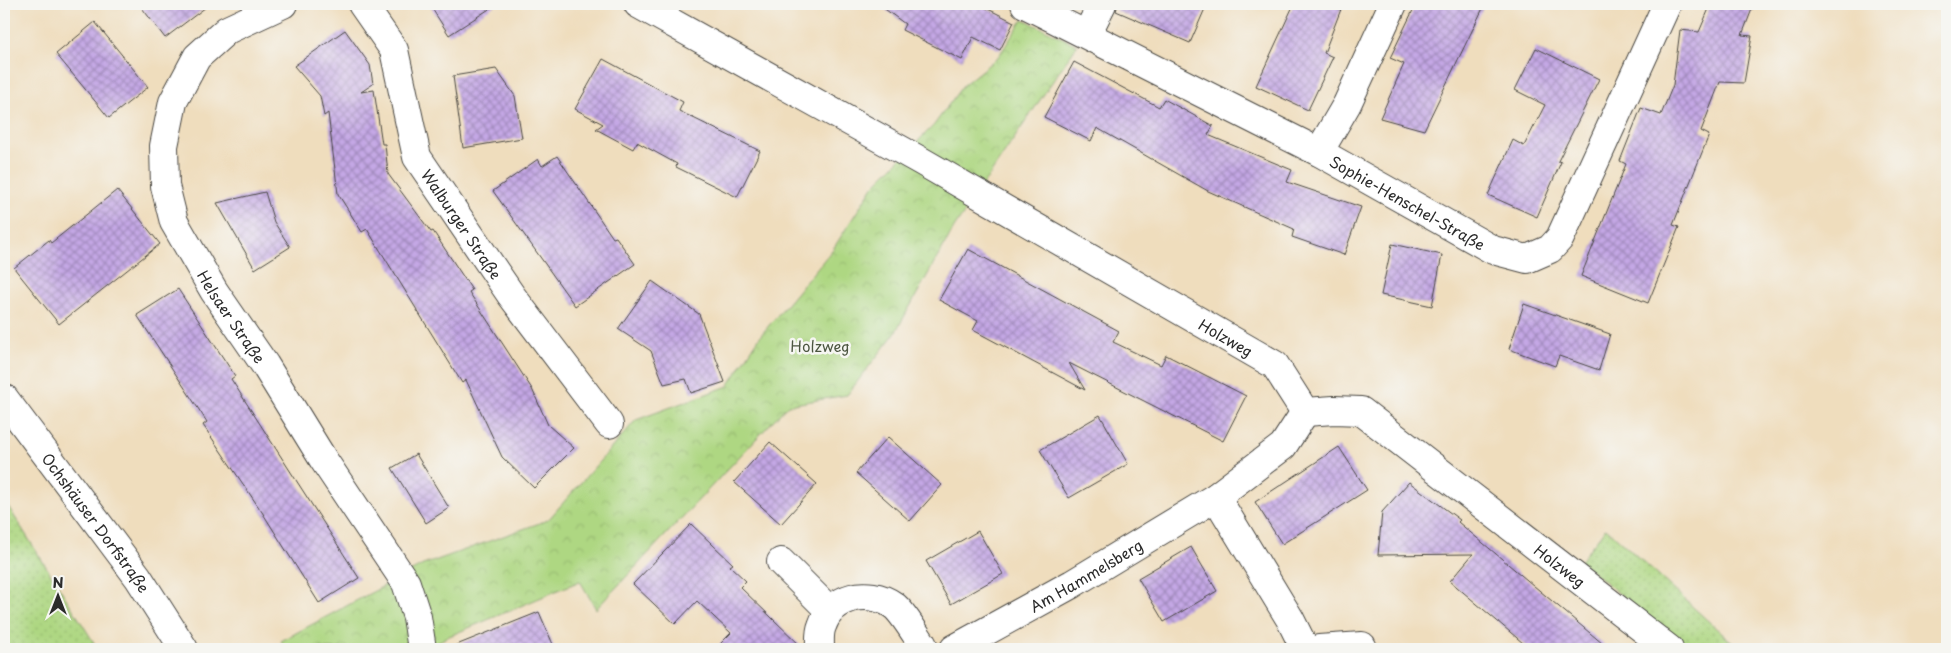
<svg xmlns="http://www.w3.org/2000/svg" width="1951" height="653" font-family="'Playpen Sans',sans-serif">
  <style>
    .grass { fill: url(#grass-dots); stroke: #6c8156 }
    .park { fill: url(#park-crowns); stroke: #6c8156 }
    .building { fill: url(#building-cross-hatch) }
    .lines { fill: none; stroke-linecap: round; stroke-linejoin: round }
    .minor-casing { stroke: #484641; stroke-width: 30 }
    .major-casing { stroke: #484641; stroke-width: 30 }
    .minor { stroke: #fff; stroke-width: 28 }
    .major { stroke: #fff; stroke-width: 28 }
    .labels { text-anchor: middle; dominant-baseline: central; stroke-width: 5; stroke-linejoin: round; paint-order: stroke }
    .street-label { font-size: 15px; fill: #2b2b2b; stroke: #f6f6f2 }
    .park-label { font-size: 15px; fill: #4c5641; stroke: #f6f6f2 }
  </style>
  <defs>
    <pattern id="grass-dots" width="8" height="8" patternUnits="userSpaceOnUse" patternTransform="scale(1.25)"><rect width="8" height="8" fill="#aed782"/><path d="M2 2h.1M6 6h.1" fill="none" stroke="#96b970" stroke-width="1.8" stroke-linecap="round"/></pattern>
    <pattern id="park-crowns" width="20" height="18" patternUnits="userSpaceOnUse" patternTransform="scale(1.25)"><rect width="20" height="18" fill="#aed782"/><path d="M2 6a3 3 0 1 1 6 0M12 15a3 3 0 1 1 6 0" fill="none" stroke="#96b970"/></pattern>
    <pattern id="building-cross-hatch" width="8" height="8" patternUnits="userSpaceOnUse" patternTransform="scale(1.25)"><rect width="8" height="8" fill="#c4a7e5"/><path d="M0 0l8 8M0 8l8-8" fill="none" stroke="#9f88ba"/></pattern>
  </defs>
  <rect width="100%" height="100%" fill="#f6f6f2"/>
  <filter id="ink" filterUnits="userSpaceOnUse"><feTurbulence type="fractalNoise" baseFrequency=".02" numOctaves="2"/><feDisplacementMap in="SourceGraphic" scale="10" xChannelSelector="R" yChannelSelector="G"/><feConvolveMatrix kernelMatrix="1 2 1 2 8 2 1 2 1" color-interpolation-filters="sRGB"/></filter>
  <filter id="wash" filterUnits="userSpaceOnUse"><feTurbulence type="fractalNoise" baseFrequency=".0096" numOctaves="4" result="noise"/><feDisplacementMap in="SourceGraphic" scale="20" xChannelSelector="R" yChannelSelector="G"/><feGaussianBlur stdDeviation="1.12" result="paint"/><feColorMatrix in="noise" values="0 0 0 0 0 0 0 0 0 0 0 0 0 0 0 0 0 1.4 0 .05"/><feComposite in="paint" operator="in"/></filter>
  <g filter="url(#wash)">
    <rect width="100%" height="100%" fill="#efddbd"/>
    <g class="grass">
      <polygon points="4,500 98,649 4,649"/>
      <polygon points="1606,528 1739,649 1685,649 1580,561"/>
    </g>
    <polygon class="park" points="1023,19 1077,45 954,228 895,333 847,395 788,405 596,609 580,581 447,637 425,649 286,649 281,641 423,565 548,520 636,420 728,386 761,335 833,249 874,185 934,125 963,85 998,57"/>
    <g id="blocks">
      <g class="building">
        <polygon points="139,4 210,4 165,38"/>
        <polygon points="429,4 497,4 449,35"/>
        <polygon points="878,4 978,4 1014,22 1000,50 973,37 962,60 902,30 905,24"/>
        <polygon points="1118,4 1207,4 1190,43 1116,11"/>
        <polygon points="1294,4 1343,4 1324,53 1333,57 1308,110 1256,86"/>
        <polygon points="1416,4 1485,4 1424,130 1380,118 1404,64 1390,58"/>
        <polygon points="1711,4 1754,4 1742,35 1752,36 1744,83 1720,82 1701,131 1709,135 1673,225 1679,227 1648,303 1581,276 1626,164 1620,161 1641,108 1661,115 1673,85 1680,30 1699,32"/>
        <polygon points="95,22 148,87 109,118 56,54"/>
        <polygon points="345,30 370,65 373,84 361,92 374,90 382,144 385,144 388,174 431,232 433,231 472,290 469,292 532,389 548,425 574,448 534,488 502,457 466,380 462,383 367,229 362,232 338,194 328,113 324,116 320,96 294,66"/>
        <polygon points="1536,48 1599,79 1558,161 1561,162 1537,217 1488,195 1513,140 1524,146 1545,105 1515,90"/>
        <polygon points="603,59 683,102 679,111 760,151 737,197 676,167 677,164 637,142 633,149 596,129 603,124 575,109"/>
        <polygon points="1074,62 1159,107 1164,99 1213,126 1208,135 1292,170 1287,182 1361,207 1344,255 1292,237 1294,229 1208,191 1097,128 1091,141 1044,117"/>
        <polygon points="496,69 515,96 522,138 463,148 453,76"/>
        <polygon points="557,156 613,238 616,237 635,264 575,306 493,191 538,159 542,166"/>
        <polygon points="117,190 160,244 59,324 14,268 49,240 51,243"/>
        <polygon points="265,192 274,222 290,247 255,269 217,203"/>
        <polygon points="1392,244 1442,255 1432,306 1381,295"/>
        <polygon points="968,249 1119,331 1113,342 1161,365 1166,355 1246,396 1223,441 1069,363 1085,390 973,330 978,321 939,300"/>
        <polygon points="652,281 699,314 725,382 691,393 686,379 664,384 651,351 618,329"/>
        <polygon points="178,289 235,376 231,379 359,578 319,603 262,512 203,425 207,422 137,315"/>
        <polygon points="1524,304 1610,334 1599,370 1559,356 1555,366 1509,349"/>
        <polygon points="1100,415 1128,464 1069,498 1040,450"/>
        <polygon points="888,437 942,485 910,521 856,473"/>
        <polygon points="770,442 817,484 781,524 734,482"/>
        <polygon points="1339,447 1367,490 1282,544 1255,502"/>
        <polygon points="416,454 449,508 426,523 392,468"/>
        <polygon points="1409,482 1460,520 1458,522 1609,649 1530,649 1450,581 1473,554 1378,555 1382,512"/>
        <polygon points="691,524 733,564 730,566 746,581 740,587 804,649 715,649 731,633 697,601 675,624 633,584"/>
        <polygon points="978,531 1003,574 951,604 926,561"/>
        <polygon points="1191,547 1217,591 1164,622 1138,578"/>
        <polygon points="539,612 555,649 449,649 449,648"/>
      </g>
    </g>
  </g>
  <g filter="url(#ink)">
    <use href="#blocks" fill-opacity="0" stroke="#484641" stroke-width="1"/>
    <g class="lines">
      <defs>
        <g id="minor">
          <path id="s1" d="M283 4 227 30 197 57 173 102 164 146 165 186 174 222 214 291 265 365 323 459 406 583 417 617 422 649"/>
          <path id="s2" d="M362 4 394 50 417 157 511 295 609 424"/>
          <path id="s3" d="M638 4 921 161 1275 365 1305 412 1334 410 1361 411 1669 649"/>
          <path id="s4" d="M1025 4 1319 152 1493 250 1527 259 1550 249 1560 238 1667 4"/>
          <polyline points="1087,34 1102,4"/>
          <polyline points="1319,152 1347,104 1393,4"/>
          <polyline points="1216,497 1290,619 1305,649"/>
          <polyline points="781,562 830,611"/>
          <path d="M820 649C820 642 819 633 822 626 832 596 868 588 893 605 902 611 916 635 923 645"/>
          <path id="s5" d="M954 649 1072 584 1216 497 1283 446 1305 412"/>
          <polyline points="1319,649 1362,646 1363,649"/>
        </g>
        <g id="major">
          <path id="s6" d="M4 398 138 577 184 649"/>
        </g>
      </defs>
      <use href="#minor" class="minor-casing"/>
      <use href="#major" class="major-casing"/>
      <use href="#minor" class="minor"/>
      <use href="#major" class="major"/>
    </g>
  </g>
  <g class="labels">
    <g class="street-label">
      <text stroke="none"><textPath href="#s4" startOffset="431">Sophie-Henschel-Straße</textPath></text>
      <text stroke="none"><textPath href="#s2" startOffset="246">Walburger Straße</textPath></text>
      <text stroke="none"><textPath href="#s1" startOffset="386">Helsaer Straße</textPath></text>
      <text stroke="none"><textPath href="#s3" startOffset="676">Holzweg</textPath></text>
      <text stroke="none"><textPath href="#s6" startOffset="155">Ochshäuser Dorfstraße</textPath></text>
      <text stroke="none"><textPath href="#s3" startOffset="1096">Holzweg</textPath></text>
      <text stroke="none"><textPath href="#s5" startOffset="151">Am Hammelsberg</textPath></text>
    </g>
    <g class="park-label">
      <text x="820" y="345">Holzweg</text>
    </g>
  </g>
  <rect width="1951" height="653" fill="none" stroke="#f6f6f2" stroke-width="20"/>
  <g transform="translate(58 596)" stroke="#f6f6f2" stroke-width="4" paint-order="stroke">
  <path d="M0-4L9 19L0 12L-9 19Z" fill="#2b2b2b"/>
  <text y="-8" font-size="14" font-weight="bold" text-anchor="middle" fill="#2b2b2b">N</text>
  </g>
</svg>
